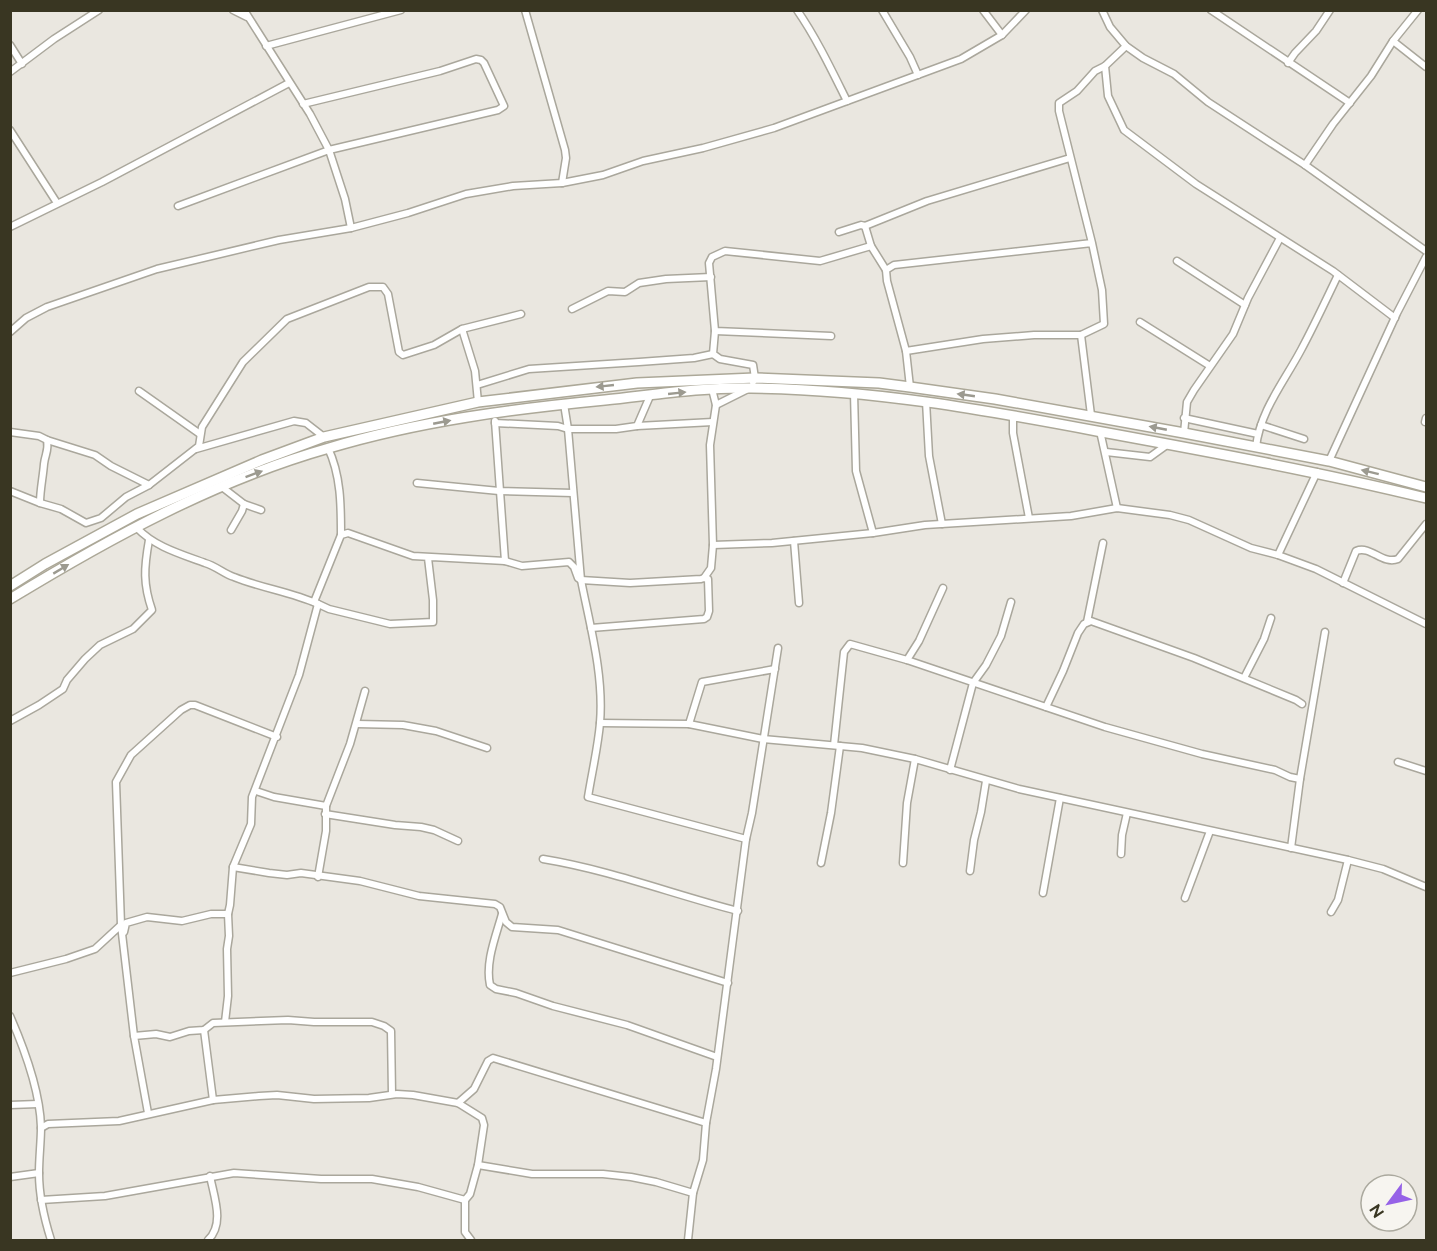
<svg xmlns="http://www.w3.org/2000/svg" width="1437" height="1251" font-family="Raleway,sans-serif">
  <style>
    .lines { fill: none; stroke-linecap: round; stroke-linejoin: round }
    .minor-casing { stroke: #aaa79c; stroke-width: 9 }
    .secondary-casing { stroke: #aca898; stroke-width: 12 }
    .minor { stroke: #fff; stroke-width: 6 }
    .secondary { stroke: #fff; stroke-width: 9 }
    .oneway { fill: #9c9a90 }
  </style>
  <rect width="100%" height="100%" fill="#eae7e0"/>
  <g class="lines">
    <defs>
      <g id="minor">
        <polyline points="233,10 247,17"/>
        <polyline points="244,10 310,114 329,150 345,199 351,228"/>
        <polyline points="525,10 565,150 566,158 562,183"/>
        <path d="M797 10C817 39 832 71 847 101"/>
        <polyline points="882,10 910,57 918,75"/>
        <polyline points="983,10 1002,35"/>
        <polyline points="1102,10 1110,27 1126,46 1143,58 1174,74 1208,102 1305,165 1426,251"/>
        <polyline points="1211,10 1350,103"/>
        <polyline points="1393,41 1426,67"/>
        <polyline points="10,45 22,64"/>
        <polyline points="266,46 401,10"/>
        <polyline points="1288,63 1295,53 1316,31 1330,10"/>
        <polyline points="1105,66 1108,96 1124,130 1196,184 1333,271 1395,318"/>
        <polyline points="10,72 54,39 99,10"/>
        <polyline points="10,130 57,203"/>
        <polyline points="1305,165 1333,124 1371,76 1393,41 1418,10"/>
        <polyline points="178,206 329,150 498,110 504,106 484,63 481,60 476,59 440,71 303,104"/>
        <polyline points="865,226 871,246 886,270"/>
        <polyline points="10,227 102,182 289,83"/>
        <polyline points="839,232 861,225 865,226 927,201 1070,158"/>
        <polyline points="1092,243 894,265 886,270 887,281 906,351 983,339 1034,335 1081,335 1104,324 1102,290 1092,243 1059,111 1059,103 1077,91 1095,71 1105,66 1126,46"/>
        <polyline points="1177,261 1245,305"/>
        <polyline points="572,309 608,291 625,292 639,283 666,279 711,277"/>
        <polyline points="1140,322 1210,366"/>
        <polyline points="715,331 713,354 720,359 753,365 755,378 753,382"/>
        <polyline points="10,332 26,318 47,307 157,269 279,240 351,228 408,213 466,194 513,186 562,183 603,175 643,161 703,148 774,128 961,59 1002,35 1026,10"/>
        <polyline points="1081,335 1091,415"/>
        <polyline points="831,336 715,331 709,263 712,257 725,251 820,261 871,246"/>
        <polyline points="906,351 910,387"/>
        <polyline points="477,385 529,369 639,362 694,358 713,354"/>
        <path d="M712 389 716 405 710 445 713 545 711 568 704 578 701 579 630 583 581 580C590 626 604 675 600 723 598 747 592 772 588 797L746 839"/>
        <polyline points="139,391 200,434"/>
        <polyline points="854,393 856,471 873,533"/>
        <polyline points="926,401 929,456 942,524"/>
        <polyline points="478,402 475,371 462,329 521,314"/>
        <polyline points="716,405 748,389"/>
        <polyline points="1013,415 1013,433 1029,518"/>
        <polyline points="1184,418 1258,434"/>
        <polyline points="495,421 505,561"/>
        <polyline points="1425,422 1426,418"/>
        <polyline points="495,423 558,426 568,429 616,429 637,426 650,396"/>
        <polyline points="1261,425 1304,439"/>
        <polyline points="637,426 713,422"/>
        <polyline points="1100,431 1117,508"/>
        <path d="M10 432 39 436 47 440C49 451 45 454 44 464 43 477 40 490 40 503"/>
        <polyline points="1184,433 1187,402 1194,390 1233,334 1248,298 1280,238"/>
        <polyline points="47,440 95,455 111,466 149,485"/>
        <path d="M1256 447C1260 411 1284 382 1301 350 1314 326 1326 300 1338 275"/>
        <path d="M328 448C341 475 341 506 341 535"/>
        <polyline points="196,449 294,421 306,423 324,437"/>
        <polyline points="1106,452 1150,457 1168,444"/>
        <polyline points="1329,461 1397,313 1426,257"/>
        <polyline points="417,483 499,491 573,493"/>
        <polyline points="222,487 244,504 261,510"/>
        <polyline points="10,491 40,503 61,509 86,523 101,518 126,497 149,485 199,446 202,427 243,362 287,319 369,287 383,287 388,294 399,352 403,355 434,345 462,329"/>
        <path d="M137 528C155 547 181 554 205 563 216 566 224 574 234 577 261 588 291 592 318 604L299 675 252 797 251 824 233 867 230 905 228 914 229 936 227 949 228 996 225 1022"/>
        <polyline points="231,530 242,511 244,504"/>
        <polyline points="794,541 799,603"/>
        <polyline points="713,545 772,543 873,533 925,525 1071,516 1117,508 1170,515 1189,520 1251,548 1278,555 1316,569 1426,624"/>
        <polyline points="1278,555 1317,472"/>
        <polyline points="428,558 433,600 433,622 390,624 329,609 314,602 341,535 348,533 413,556 505,561 522,566 569,562 574,567 578,578 581,580 568,429 564,404"/>
        <path d="M1343 583 1356 551C1371 545 1382 565 1398 559L1426 524"/>
        <polyline points="1087,622 1103,543"/>
        <polyline points="591,628 704,619 707,617 709,611 708,579 704,578"/>
        <polyline points="907,660 919,641 943,588"/>
        <polyline points="1244,678 1264,639 1271,618"/>
        <polyline points="1046,707 1063,671 1078,633 1084,624 1091,621 1194,658 1296,700 1302,704"/>
        <path d="M10 721 39 705 63 689 67 680 85 659 100 645 133 629 152 610C143 584 144 568 149 540"/>
        <polyline points="600,723 689,724 763,739 862,748 915,759 1019,789 1348,860 1383,869 1426,887"/>
        <polyline points="357,724 403,725 436,731 487,748"/>
        <polyline points="689,724 702,682 775,669"/>
        <polyline points="834,745 844,652 850,644 907,660 1105,727 1202,754 1275,770 1290,777 1300,779"/>
        <polyline points="1398,762 1426,771"/>
        <polyline points="950,770 973,683 986,665 1001,636 1011,602"/>
        <polyline points="256,791 274,797 326,806"/>
        <polyline points="325,814 395,825 421,827 434,830 458,841"/>
        <polyline points="1291,848 1300,779 1325,632"/>
        <polyline points="1121,854 1122,835 1127,813"/>
        <path d="M543 859C610 870 672 894 738 911"/>
        <polyline points="821,863 831,813 840,746"/>
        <polyline points="903,863 907,803 915,759"/>
        <polyline points="233,867 269,873 287,875 301,873 360,881 419,896 495,904 500,907 506,922 512,927 558,930 728,983"/>
        <polyline points="970,871 974,840 981,812 986,781"/>
        <polyline points="318,877 326,831 326,806 350,744 365,691"/>
        <polyline points="1043,893 1060,798"/>
        <polyline points="1185,898 1210,831"/>
        <polyline points="1331,912 1338,900 1348,860"/>
        <path d="M502 914C496 936 485 962 490 985L496 989 516 993 553 1006 627 1025 717 1057"/>
        <polyline points="121,925 116,782 131,755 181,710 190,705 195,705 277,737"/>
        <polyline points="124,932 126,923 147,917 182,921 211,914 228,914"/>
        <polyline points="10,973 66,959 95,949 121,925 134,1036"/>
        <path d="M10 1016C24 1048 40 1091 41 1127 41 1142 39 1157 39 1173 39 1196 44 1218 51 1240"/>
        <polyline points="204,1030 213,1100"/>
        <polyline points="458,1103 474,1089 488,1061 493,1058 706,1123"/>
        <polyline points="10,1105 38,1104"/>
        <polyline points="148,1113 134,1036 156,1034 170,1037 189,1031 204,1030 213,1023 288,1020 314,1022 372,1022 384,1026 391,1031 392,1094"/>
        <polyline points="41,1128 48,1124 119,1121 213,1100 259,1096 277,1095 314,1099 369,1098 397,1094 413,1095 458,1103 482,1118 484,1125 478,1165 470,1194 465,1200 465,1232 471,1240"/>
        <polyline points="478,1165 532,1174 603,1174 631,1177 656,1182 693,1193"/>
        <polyline points="10,1177 39,1173"/>
        <polyline points="41,1200 105,1196 234,1173 321,1179 372,1179 418,1187 465,1200"/>
        <path d="M208 1240C225 1224 214 1197 210 1176"/>
        <polyline points="688,1240 693,1193 703,1160 706,1123 716,1069 746,839 752,813 778,648"/>
      </g>
      <g id="secondary">
        <polyline points="10,586 45,564 137,514 262,460 324,437 478,402 637,383 755,378 879,383 910,387 995,399 1184,433 1329,461 1426,487"/>
        <path d="M10 599C110 538 216 480 329 448 419 421 512 409 605 400 653 395 702 387 751 388 870 389 986 410 1102 432 1211 452 1319 472 1426 498"/>
      </g>
    </defs>
    <use href="#minor" class="minor-casing"/>
    <use href="#secondary" class="secondary-casing"/>
    <use href="#minor" class="minor"/>
    <use href="#secondary" class="secondary"/>
  </g>
  <defs><path id="oneway-solid" d="M-6-.8H1V-3.2L6.5 0L1 3.2V.8H-6Z" transform="scale(1.5)"/></defs>
  <g class="oneway">
    <use href="#oneway-solid" transform="translate(605 386) rotate(174)"/>
    <use href="#oneway-solid" transform="translate(677 393) rotate(-6)"/>
    <use href="#oneway-solid" transform="translate(966 395) rotate(-172)"/>
    <use href="#oneway-solid" transform="translate(442 422) rotate(-11)"/>
    <use href="#oneway-solid" transform="translate(1158 428) rotate(-169)"/>
    <use href="#oneway-solid" transform="translate(1370 472) rotate(-166)"/>
    <use href="#oneway-solid" transform="translate(254 474) rotate(-20)"/>
    <use href="#oneway-solid" transform="translate(61 569) rotate(-31)"/>
  </g>
  <rect width="1437" height="1251" fill="none" stroke="#393622" stroke-width="24"/>
  <g transform="translate(1389 1203) rotate(237)"><circle r="28" fill="#f7f5f0" stroke="#aba99e" stroke-width="1.5"/>
  <path d="M0-4.5L10 22L0 15L-10 22Z" fill="#9662e7"/>
  <text y="-9" font-size="16" font-weight="bold" text-anchor="middle" fill="#393622">N</text>
  </g>
</svg>
